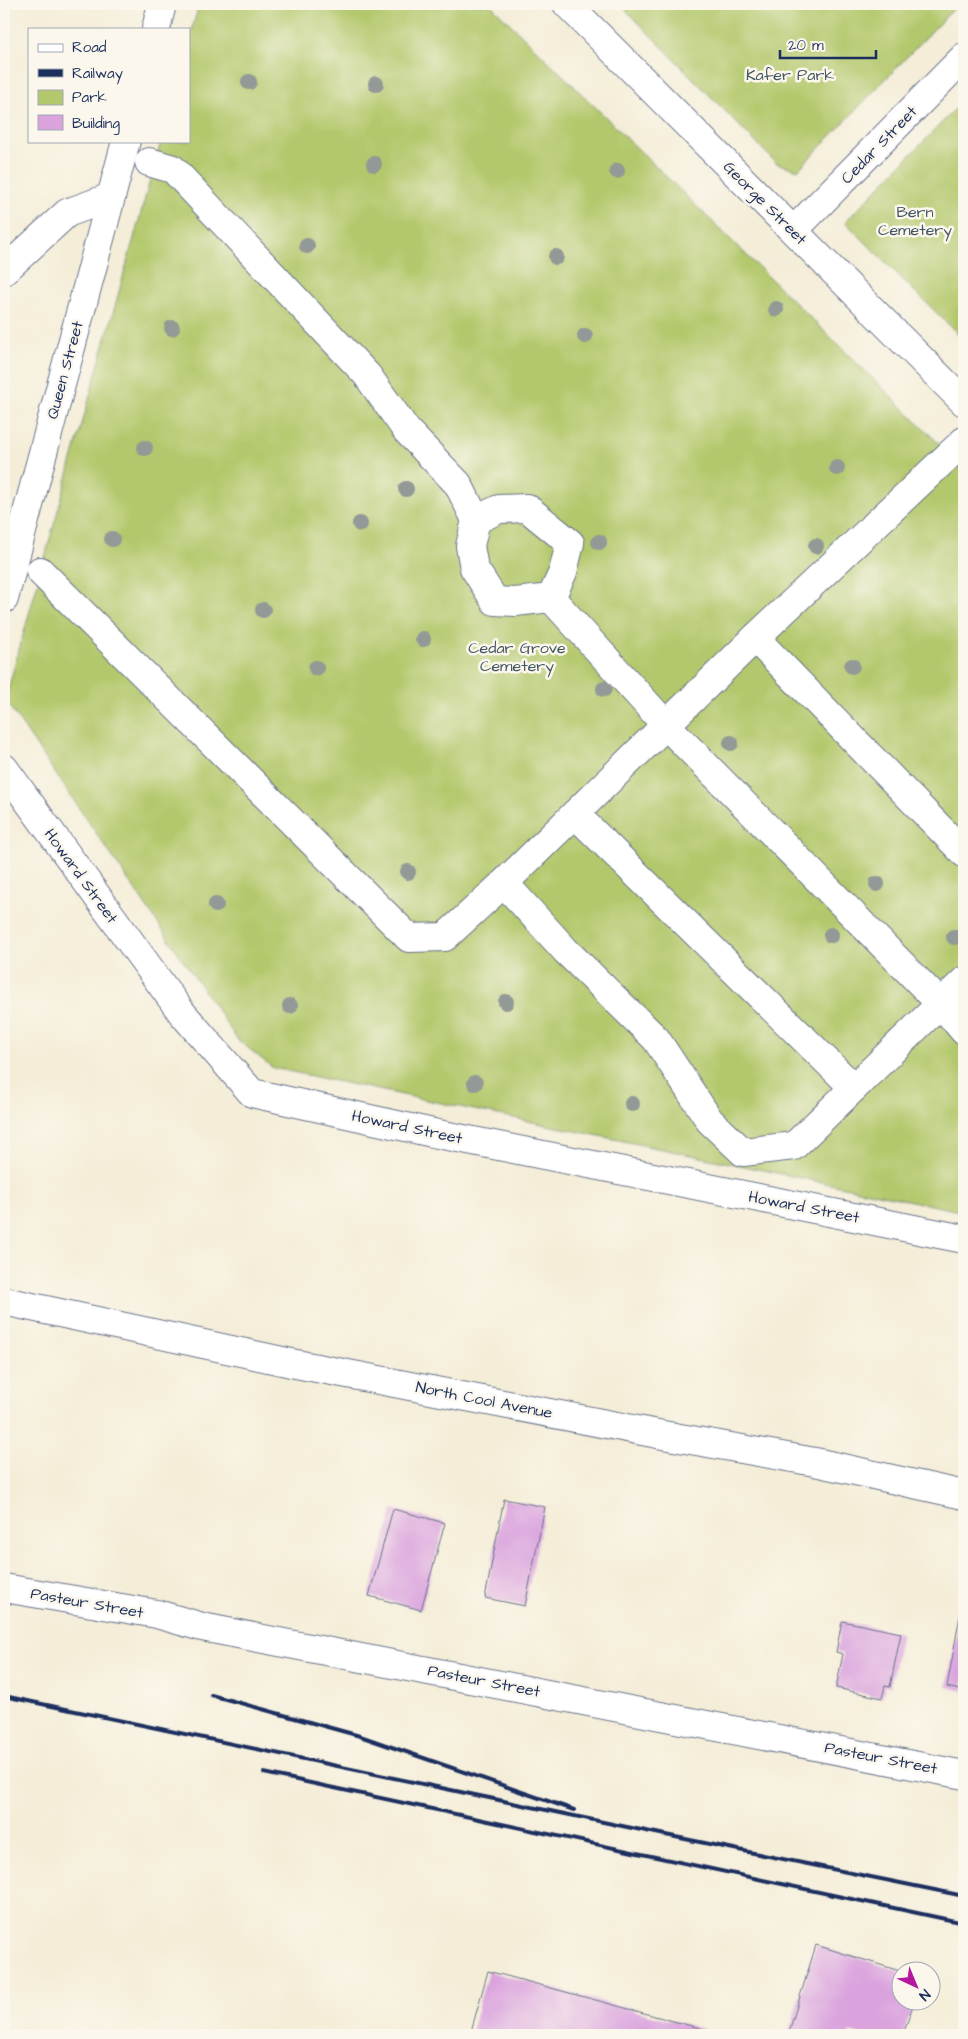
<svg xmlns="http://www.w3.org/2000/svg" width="968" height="2039" font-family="'Architects Daughter',sans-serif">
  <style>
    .green { fill: #b3c86c; stroke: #677c65 }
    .building { fill: #daa3de }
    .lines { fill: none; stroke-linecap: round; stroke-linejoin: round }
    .minor-casing { stroke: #677289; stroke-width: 30 }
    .minor { stroke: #fff; stroke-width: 28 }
    .rail { stroke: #1b2f5e; stroke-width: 4 }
    .tree { fill: #929997 }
    .labels { text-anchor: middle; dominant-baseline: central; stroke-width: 5; stroke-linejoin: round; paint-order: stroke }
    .park-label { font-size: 16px; fill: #415562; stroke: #fbf7ec }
    .street-label { font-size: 16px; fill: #1b2f5e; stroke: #fbf7ec }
  </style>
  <rect width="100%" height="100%" fill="#fbf7ec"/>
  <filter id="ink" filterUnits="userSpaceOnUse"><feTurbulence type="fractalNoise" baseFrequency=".02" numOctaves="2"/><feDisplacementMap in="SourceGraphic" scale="10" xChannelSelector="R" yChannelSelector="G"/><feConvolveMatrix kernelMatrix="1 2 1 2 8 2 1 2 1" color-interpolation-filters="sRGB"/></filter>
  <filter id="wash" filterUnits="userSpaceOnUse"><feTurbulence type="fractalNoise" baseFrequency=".0096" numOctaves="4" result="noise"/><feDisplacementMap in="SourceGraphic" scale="20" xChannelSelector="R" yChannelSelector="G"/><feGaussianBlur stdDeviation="1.12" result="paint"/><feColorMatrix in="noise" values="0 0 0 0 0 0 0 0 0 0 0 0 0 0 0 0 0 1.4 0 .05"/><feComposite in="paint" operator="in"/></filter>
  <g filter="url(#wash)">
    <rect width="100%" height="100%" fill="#f4edd8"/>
    <g class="green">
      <polygon points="199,4 490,4 964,468 964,1212 273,1068 237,1039 5,700 161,141 189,141 189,40"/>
      <polygon points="620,4 958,4 798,170 776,163"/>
      <polygon points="964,100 964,340 845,222"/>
    </g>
    <g id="blocks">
      <g class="building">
        <polygon points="504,1499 545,1507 525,1606 485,1598"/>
        <polygon points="393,1509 445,1523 421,1610 369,1596"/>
        <polygon points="963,1599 964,1599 964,1691 947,1687"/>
        <polygon points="842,1621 901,1633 890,1687 885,1686 882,1698 836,1688 843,1654 836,1652"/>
        <polygon points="816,1945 900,1971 900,2002 914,2002 903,2035 859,2035 850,2032 849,2035 788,2035"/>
        <polygon points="488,1971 714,2032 713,2035 470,2035"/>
      </g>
    </g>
  </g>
  <g filter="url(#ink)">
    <use href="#blocks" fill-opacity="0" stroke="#677289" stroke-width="1"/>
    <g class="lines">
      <defs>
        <g id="minor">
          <polyline points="567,4 964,402"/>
          <polyline points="156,29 162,4"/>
          <polyline points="149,162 173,169 367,375 407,431 458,484 476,520"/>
          <polyline points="795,232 798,226 964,57"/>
          <polyline points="4,271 67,213 111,197"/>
          <polyline points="964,441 755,638 964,853"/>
          <polyline points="40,571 409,938 445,937 504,883 755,638"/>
          <polyline points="551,598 515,602 495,601 474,568 470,546 476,520 499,509 527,508 570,543 563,572 551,598 666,725 941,1004 964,1031"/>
          <polyline points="4,599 126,141"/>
          <polyline points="4,768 182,1013 252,1093 433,1133 964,1239"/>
          <polyline points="575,814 854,1088"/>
          <polyline points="504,883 566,951 656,1039 710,1121 743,1152 794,1146 964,981"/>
          <polyline points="4,1301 296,1364 663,1435 815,1462 964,1495"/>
          <polyline points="4,1588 157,1614 202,1627 964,1775"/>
        </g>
      </defs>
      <use href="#minor" class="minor-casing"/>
      <use href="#minor" class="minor"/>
      <g class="rail">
        <polyline points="211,1695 360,1736 574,1810"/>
        <polyline points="4,1696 646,1831 964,1896"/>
        <polyline points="264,1773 964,1923"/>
      </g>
    </g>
    <g class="tree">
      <circle cx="249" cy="82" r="8"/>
      <circle cx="376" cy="84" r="8"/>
      <circle cx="374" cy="164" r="8"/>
      <circle cx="617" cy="171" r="8"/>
      <circle cx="307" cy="246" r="8"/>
      <circle cx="556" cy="257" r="8"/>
      <circle cx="776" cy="309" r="8"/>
      <circle cx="172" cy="328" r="8"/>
      <circle cx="585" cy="336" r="8"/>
      <circle cx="145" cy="448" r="8"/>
      <circle cx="837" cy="468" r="8"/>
      <circle cx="406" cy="489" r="8"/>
      <circle cx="360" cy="524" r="8"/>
      <circle cx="112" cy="539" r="8"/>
      <circle cx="599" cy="542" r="8"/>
      <circle cx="816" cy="546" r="8"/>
      <circle cx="263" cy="610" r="8"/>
      <circle cx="423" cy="639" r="8"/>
      <circle cx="852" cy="666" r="8"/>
      <circle cx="316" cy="668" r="8"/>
      <circle cx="604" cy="689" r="8"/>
      <circle cx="731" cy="743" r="8"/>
      <circle cx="408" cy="872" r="8"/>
      <circle cx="877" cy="884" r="8"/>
      <circle cx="216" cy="905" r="8"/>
      <circle cx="831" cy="935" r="8"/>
      <circle cx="954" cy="937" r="8"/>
      <circle cx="506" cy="1002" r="8"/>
      <circle cx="290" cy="1006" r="8"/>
      <circle cx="475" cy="1083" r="8"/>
      <circle cx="632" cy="1104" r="8"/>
    </g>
  </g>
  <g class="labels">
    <g class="park-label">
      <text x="790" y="75">Kafer Park</text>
      <text x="915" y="212">Bern<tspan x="915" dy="18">Cemetery</tspan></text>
      <text x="517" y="648">Cedar Grove<tspan x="517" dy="18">Cemetery</tspan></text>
    </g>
    <g class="street-label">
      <text transform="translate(879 145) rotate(-46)">Cedar Street</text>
      <text transform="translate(765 203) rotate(45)">George Street</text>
      <text transform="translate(65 370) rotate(-75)">Queen Street</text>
      <text transform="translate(81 876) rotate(54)">Howard Street</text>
      <text transform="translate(407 1127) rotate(12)">Howard Street</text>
      <text transform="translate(804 1207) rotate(11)">Howard Street</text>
      <text transform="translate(484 1400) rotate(11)">North Cool Avenue</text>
      <text transform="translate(87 1603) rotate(10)">Pasteur Street</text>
      <text transform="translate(484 1681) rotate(11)">Pasteur Street</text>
      <text transform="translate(881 1758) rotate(11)">Pasteur Street</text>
    </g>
  </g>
  <rect width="968" height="2039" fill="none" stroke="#fbf7ec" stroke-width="20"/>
  <rect x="28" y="28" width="162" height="115" fill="#fbf7ec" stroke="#a1a7b3"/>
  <rect x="38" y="44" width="25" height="8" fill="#ffffff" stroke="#a1a7b3"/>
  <text x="72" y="52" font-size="15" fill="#1b2f5e">Road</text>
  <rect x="38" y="69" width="25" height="8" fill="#1b2f5e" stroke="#a1a7b3"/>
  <text x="72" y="78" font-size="15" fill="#1b2f5e">Railway</text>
  <rect x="38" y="90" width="25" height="15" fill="#b3c86c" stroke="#a1a7b3"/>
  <text x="72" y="102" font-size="15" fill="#1b2f5e">Park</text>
  <rect x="38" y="115" width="25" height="15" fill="#daa3de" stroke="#a1a7b3"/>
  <text x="72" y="128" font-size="15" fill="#1b2f5e">Building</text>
  <g transform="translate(916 1986) rotate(136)"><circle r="24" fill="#fbf7ec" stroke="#a1a7b3"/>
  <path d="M0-4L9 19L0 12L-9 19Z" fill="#b5179e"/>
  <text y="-8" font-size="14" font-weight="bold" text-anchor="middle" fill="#1b2f5e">N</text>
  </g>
  <path d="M780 50v8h96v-8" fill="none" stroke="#1b2f5e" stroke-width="2.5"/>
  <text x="788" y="50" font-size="15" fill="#1b2f5e" stroke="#fbf7ec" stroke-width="4" paint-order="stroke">20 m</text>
</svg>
